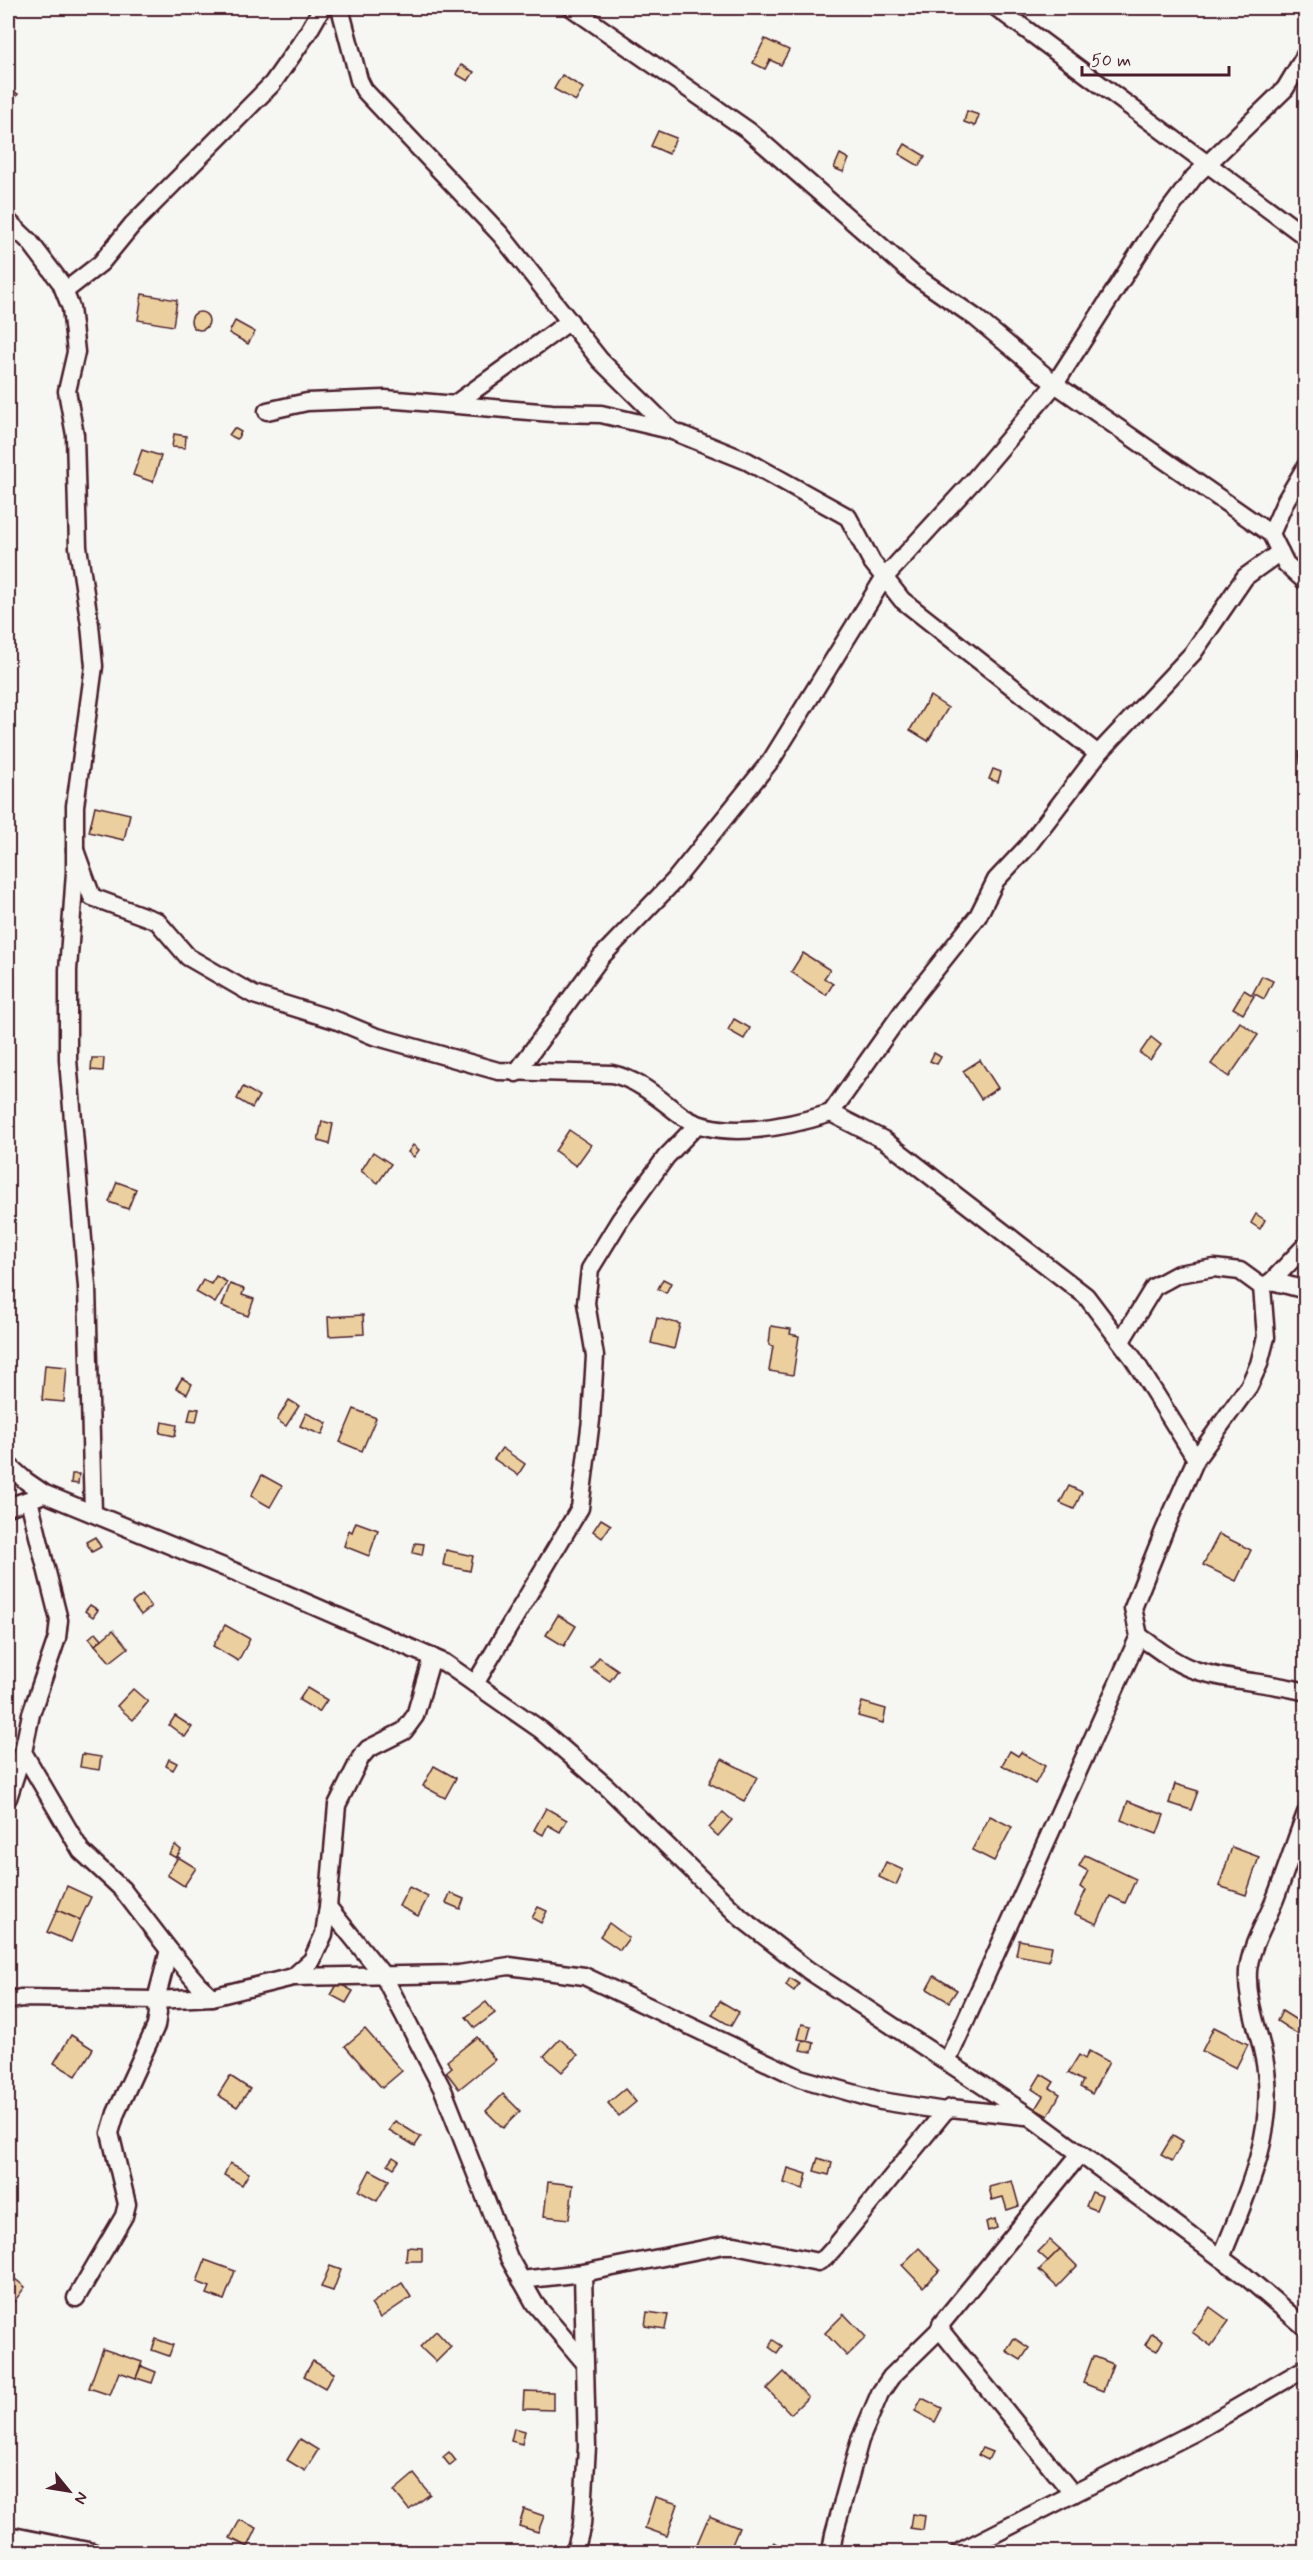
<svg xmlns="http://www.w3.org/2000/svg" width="1313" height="2560" font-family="Mynerve,sans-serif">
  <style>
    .building { fill: #eccf9f; stroke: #4a1f2b; stroke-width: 1.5 }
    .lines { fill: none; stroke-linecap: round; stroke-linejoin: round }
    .street-casing { stroke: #4a1f2b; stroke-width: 21 }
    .street { stroke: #f6f6f2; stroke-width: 16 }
  </style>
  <rect width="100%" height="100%" fill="#f6f6f2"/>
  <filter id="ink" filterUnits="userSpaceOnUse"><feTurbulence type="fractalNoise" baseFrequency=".0167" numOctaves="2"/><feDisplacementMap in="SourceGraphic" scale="12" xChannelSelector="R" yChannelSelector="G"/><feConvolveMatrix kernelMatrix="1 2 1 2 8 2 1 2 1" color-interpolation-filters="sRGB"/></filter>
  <g filter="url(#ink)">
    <g class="building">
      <polygon points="765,39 789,50 781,65 770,60 765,69 753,63"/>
      <polygon points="461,65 474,72 468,81 456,74"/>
      <polygon points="562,75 583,88 576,101 554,89"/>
      <polygon points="8,88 18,94 8,110"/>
      <polygon points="967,111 979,115 975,126 964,122"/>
      <polygon points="658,131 676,138 669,154 651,146"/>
      <polygon points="905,144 925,156 919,166 899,154"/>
      <polygon points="840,154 849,159 843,172 834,168"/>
      <polygon points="142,294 177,300 173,326 138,320"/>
      <circle cx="200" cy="321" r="9"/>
      <polygon points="235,321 255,332 248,344 229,333"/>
      <polygon points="234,428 241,432 237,439 229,435"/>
      <polygon points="174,434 186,436 185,448 172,447"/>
      <polygon points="142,450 161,456 153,482 133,475"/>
      <polygon points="930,696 948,708 928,741 910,730"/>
      <polygon points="1306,751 1306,764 1300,764 1299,752"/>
      <polygon points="993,769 1001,772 998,782 989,779"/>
      <polygon points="95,806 130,814 124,840 89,832"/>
      <polygon points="803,953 830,970 824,978 833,984 826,995 791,972"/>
      <polygon points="1262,976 1273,981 1264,999 1253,993"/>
      <polygon points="1244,990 1254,996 1243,1014 1233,1008"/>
      <polygon points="734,1019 750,1028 744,1039 728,1030"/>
      <polygon points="1306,1019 1306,1037 1296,1029"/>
      <polygon points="1240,1022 1258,1035 1229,1077 1211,1064"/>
      <polygon points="1151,1037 1161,1045 1150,1060 1140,1053"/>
      <polygon points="934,1053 941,1057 937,1064 930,1061"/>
      <polygon points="92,1058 104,1058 103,1071 91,1070"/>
      <polygon points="980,1060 998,1088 981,1099 963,1071"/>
      <polygon points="243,1087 259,1096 252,1108 237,1099"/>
      <polygon points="322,1121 333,1124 329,1144 318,1141"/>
      <polygon points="569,1130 591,1145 576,1166 555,1151"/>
      <polygon points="413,1145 419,1150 414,1157 408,1152"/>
      <polygon points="373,1152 391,1164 378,1183 361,1171"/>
      <polygon points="117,1182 136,1189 128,1209 109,1202"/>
      <polygon points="1256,1214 1265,1220 1260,1229 1251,1223"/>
      <polygon points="216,1276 227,1282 215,1303 196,1292 203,1280 211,1284"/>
      <polygon points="663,1279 671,1283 666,1293 658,1289"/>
      <polygon points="230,1284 244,1289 242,1295 254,1299 248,1316 222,1306"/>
      <polygon points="363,1315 364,1334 329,1336 328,1317"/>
      <polygon points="657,1318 680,1324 674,1349 651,1343"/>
      <polygon points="771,1326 791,1329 790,1334 799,1336 793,1375 769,1371 773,1346 769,1345"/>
      <polygon points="45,1365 67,1367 64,1402 42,1400"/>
      <polygon points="182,1378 192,1384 187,1394 176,1388"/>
      <polygon points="289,1400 299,1406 286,1426 277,1420"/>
      <polygon points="191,1408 199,1409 196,1422 188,1421"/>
      <polygon points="354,1409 376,1418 362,1451 340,1442"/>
      <polygon points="306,1413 327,1423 322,1435 300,1426"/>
      <polygon points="162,1422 177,1425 175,1436 160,1433"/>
      <polygon points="502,1448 525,1464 518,1475 494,1459"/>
      <polygon points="72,1474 79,1474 78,1484 71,1483"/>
      <polygon points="262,1475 282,1486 270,1507 251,1496"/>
      <polygon points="1069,1486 1082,1492 1074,1509 1060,1503"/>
      <polygon points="601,1519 611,1525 602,1538 593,1531"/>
      <polygon points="356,1522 378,1530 369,1556 344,1546 349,1530 352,1532"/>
      <polygon points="1219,1534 1251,1550 1236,1581 1203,1565"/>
      <polygon points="95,1537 101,1547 92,1552 86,1542"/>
      <polygon points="415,1543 424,1544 422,1555 413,1553"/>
      <polygon points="446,1550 473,1556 470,1571 443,1565"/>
      <polygon points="142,1595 151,1607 141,1615 132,1603"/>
      <polygon points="90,1605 98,1610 93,1617 85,1611"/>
      <polygon points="558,1615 576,1626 564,1646 546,1635"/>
      <polygon points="225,1625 250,1639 238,1661 213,1646"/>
      <polygon points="113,1630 128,1648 110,1662 95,1645"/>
      <polygon points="96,1632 102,1639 95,1645 89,1638"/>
      <polygon points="599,1657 618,1670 610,1681 591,1668"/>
      <polygon points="307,1688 327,1700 319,1712 299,1700"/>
      <polygon points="133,1689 148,1702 133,1720 117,1706"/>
      <polygon points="862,1702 886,1709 883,1723 858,1716"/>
      <polygon points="175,1716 192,1727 185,1737 169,1725"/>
      <polygon points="1010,1751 1018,1756 1021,1752 1045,1766 1035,1784 1002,1765"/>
      <polygon points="82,1754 101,1757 99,1770 80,1767"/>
      <polygon points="169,1759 177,1763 173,1770 166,1766"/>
      <polygon points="722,1759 757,1777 744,1801 709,1783"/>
      <polygon points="434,1766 456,1778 445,1798 423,1786"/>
      <polygon points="1175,1784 1198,1791 1191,1810 1169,1803"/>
      <polygon points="1128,1801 1164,1815 1157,1834 1121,1820"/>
      <polygon points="546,1808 567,1820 560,1832 548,1825 543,1835 534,1830"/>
      <polygon points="723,1812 732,1820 718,1836 709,1828"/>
      <polygon points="990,1816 1012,1827 994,1861 972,1850"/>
      <polygon points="175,1845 181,1850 176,1858 169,1854"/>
      <polygon points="1232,1847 1259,1857 1246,1895 1219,1886"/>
      <polygon points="1085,1855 1136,1879 1125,1903 1110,1896 1097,1924 1075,1914 1086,1890 1080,1887 1088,1871 1079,1866"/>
      <polygon points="178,1857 196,1868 184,1886 167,1875"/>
      <polygon points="886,1862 903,1870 896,1885 879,1877"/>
      <polygon points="67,1886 91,1897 80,1920 57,1910"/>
      <polygon points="409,1887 428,1897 418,1916 399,1906"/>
      <polygon points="450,1893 464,1899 460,1909 446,1903"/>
      <polygon points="538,1907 547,1911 541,1923 532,1918"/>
      <polygon points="57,1910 80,1920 71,1942 47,1932"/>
      <polygon points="609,1923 629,1938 620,1950 600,1936"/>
      <polygon points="1019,1940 1052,1946 1049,1961 1016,1955"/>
      <polygon points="934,1976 957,1990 949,2002 927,1989"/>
      <polygon points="790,1978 799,1984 794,1991 786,1985"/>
      <polygon points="338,1983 353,1991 346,2003 331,1995"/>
      <polygon points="720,2001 739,2012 731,2026 712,2015"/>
      <polygon points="486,2002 495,2013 475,2028 466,2017"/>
      <polygon points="1282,2011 1303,2024 1297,2034 1277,2021"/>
      <polygon points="802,2024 811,2026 807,2041 798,2039"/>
      <polygon points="1214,2027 1248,2044 1236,2068 1202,2051"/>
      <polygon points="365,2029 402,2071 382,2088 345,2046"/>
      <polygon points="71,2035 93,2049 76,2076 54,2063"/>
      <polygon points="477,2037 495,2060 459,2089 446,2072 452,2067 447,2061"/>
      <polygon points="560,2039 578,2055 562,2072 544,2056"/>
      <polygon points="803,2040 814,2043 812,2052 800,2050"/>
      <polygon points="8,2041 14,2057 8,2060"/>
      <polygon points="1089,2051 1109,2062 1092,2094 1080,2087 1083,2081 1068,2073 1079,2055 1085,2059"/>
      <polygon points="1041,2074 1054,2082 1050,2088 1060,2094 1048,2116 1035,2109 1043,2096 1032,2089"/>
      <polygon points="230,2076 250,2089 237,2107 218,2095"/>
      <polygon points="625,2089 636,2102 619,2116 608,2103"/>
      <polygon points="503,2094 520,2111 503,2128 486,2111"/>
      <polygon points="395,2121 421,2137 415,2146 389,2130"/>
      <polygon points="1173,2135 1183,2141 1172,2161 1161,2155"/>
      <polygon points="393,2157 399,2161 394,2168 388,2164"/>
      <polygon points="818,2158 832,2163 829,2175 814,2171"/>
      <polygon points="230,2163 249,2173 242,2185 224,2175"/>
      <polygon points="788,2168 807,2174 803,2189 784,2183"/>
      <polygon points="370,2170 389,2180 377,2201 359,2191"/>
      <polygon points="1012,2181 1019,2206 1007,2210 1003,2197 992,2200 989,2187"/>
      <polygon points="548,2182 573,2185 569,2219 544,2216"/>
      <polygon points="1092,2192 1102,2196 1096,2210 1086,2206"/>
      <polygon points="995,2219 997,2228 988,2231 986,2222"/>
      <polygon points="1050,2240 1060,2249 1048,2261 1038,2252"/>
      <polygon points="407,2247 422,2248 422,2261 406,2261"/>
      <polygon points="919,2248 940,2270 923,2287 902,2265"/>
      <polygon points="1060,2249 1077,2266 1057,2287 1039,2270"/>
      <polygon points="205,2260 235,2271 224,2300 207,2294 210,2287 197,2282"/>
      <polygon points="330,2266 341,2270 333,2291 321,2287"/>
      <polygon points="15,2279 25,2287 8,2310 8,2288"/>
      <polygon points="402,2283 411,2297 380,2318 371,2304"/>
      <polygon points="1210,2307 1229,2321 1211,2346 1192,2332"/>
      <polygon points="647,2312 668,2315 665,2329 645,2326"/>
      <polygon points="844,2314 866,2337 847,2356 825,2333"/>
      <polygon points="436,2331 451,2347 436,2362 420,2347"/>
      <polygon points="1152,2333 1163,2340 1157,2351 1145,2345"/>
      <polygon points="1014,2338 1029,2348 1021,2360 1006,2351"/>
      <polygon points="156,2339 173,2345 169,2356 152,2350"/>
      <polygon points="773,2340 782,2346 777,2353 769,2347"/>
      <polygon points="103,2349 142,2362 136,2378 119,2372 110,2395 89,2388"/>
      <polygon points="1093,2356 1113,2364 1103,2391 1083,2383"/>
      <polygon points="313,2361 334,2373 325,2388 304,2376"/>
      <polygon points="141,2366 156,2372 152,2383 136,2378"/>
      <polygon points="784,2372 808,2397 791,2414 767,2389"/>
      <polygon points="524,2391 553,2392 553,2410 523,2409"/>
      <polygon points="922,2398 942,2408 935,2422 915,2411"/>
      <polygon points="514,2428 525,2431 522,2444 511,2441"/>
      <polygon points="300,2439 318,2450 305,2471 287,2460"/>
      <polygon points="982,2448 992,2452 988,2460 978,2455"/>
      <polygon points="449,2452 456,2461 450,2466 443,2457"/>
      <polygon points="414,2474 430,2494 409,2510 394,2491"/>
      <polygon points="655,2497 678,2504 667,2536 645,2528"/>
      <polygon points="524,2509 544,2516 538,2532 519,2526"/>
      <polygon points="912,2514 925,2516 923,2530 910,2528"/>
      <polygon points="709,2516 739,2528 729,2552 718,2552 697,2544"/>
      <polygon points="240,2520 257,2528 248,2547 230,2538"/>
      <polygon points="774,2542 792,2552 768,2552"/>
    </g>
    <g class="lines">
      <defs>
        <g id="street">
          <polyline points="340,8 359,80 364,90 501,235 600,360 670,429"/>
          <polyline points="572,8 749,131 914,275 976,318 1055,384 1271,534"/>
          <polyline points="997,8 1306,237"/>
          <polyline points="8,221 30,242 61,283 71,308 76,352 67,391 75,435 78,547 90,625 94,666 75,806 75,872 68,970 68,1060 87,1287 93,1513"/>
          <polyline points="65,291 101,263 132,225 272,84 307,34 322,8"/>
          <polyline points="455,404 570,321"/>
          <polyline points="267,411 307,402 385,399 552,413 601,414 670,430 747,461 848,517 872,562 902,600 1098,754 1193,653 1245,577 1280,552"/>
          <polyline points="1306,466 1286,500 1271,534 1286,564 1306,582"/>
          <path d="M75 850 92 897 157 921 188 957 254 995 338 1021 374 1036 498 1071 612 1074C640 1080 660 1100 682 1116 720 1142 790 1126 831 1113L884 1140 1086 1296 1133 1358 1196 1459"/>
          <polyline points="516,1073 601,957 674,881 772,759 884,578 973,481 1055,384 1149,237 1194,177 1285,89 1306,54"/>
          <polyline points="831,1113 908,1004 978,916 996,880 1027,847 1098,754"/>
          <polyline points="1272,1281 1306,1290"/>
          <polyline points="1121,1341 1154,1287 1178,1274 1214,1268 1240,1271 1262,1287"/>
          <polyline points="8,1465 26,1481 45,1494 238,1573 445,1663 541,1730 607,1787 741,1918 808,1970 1029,2116 1244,2275 1306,2328"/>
          <polyline points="29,1500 59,1620 57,1638 31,1714 23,1752 81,1851 122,1889 169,1950 198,1984 212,1997"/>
          <polyline points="8,1507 39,1496"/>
          <path d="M1139 1636C1157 1648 1175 1664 1195 1670 1231 1682 1270 1682 1306 1692"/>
          <polyline points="475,1684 580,1508 591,1420 595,1356 586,1303 590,1269 620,1220 666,1157 697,1125"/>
          <polyline points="8,1798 23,1752"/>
          <polyline points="328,1907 383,1975 443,2090 509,2258 535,2304 585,2363 587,2447 582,2525 575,2552"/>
          <polyline points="293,1977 459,1974 509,1966 584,1976 800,2078 881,2101 945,2111"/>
          <polyline points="8,2001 21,1998 156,2000 212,1997 293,1977 312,1960 324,1934 328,1907 337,1805 361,1757 368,1749 404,1731 415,1716 432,1657"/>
          <polyline points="947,2062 1139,1636 1133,1608 1164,1531 1196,1459 1249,1386 1259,1364 1266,1337 1262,1287 1272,1281 1306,1245"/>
          <path d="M1221 2258C1245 2199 1275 2135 1266 2070 1262 2037 1246 2004 1248 1971 1250 1947 1266 1922 1275 1899 1286 1871 1295 1842 1306 1813"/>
          <polyline points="583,2273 585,2363"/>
          <polyline points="521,2280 583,2273 724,2245 735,2245 818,2262 825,2258 834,2248 945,2111 951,2108 1025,2116"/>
          <polyline points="76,2298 124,2216 127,2204 110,2133 116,2113 156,2026 158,2013 156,2000 169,1950"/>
          <polyline points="1073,2494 942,2332 941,2324 1080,2154"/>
          <polyline points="8,2535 93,2552"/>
          <polyline points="831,2552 834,2534 860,2440 880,2393 891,2377 941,2328"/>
          <polyline points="959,2552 1195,2432 1306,2368"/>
        </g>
      </defs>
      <use href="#street" class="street-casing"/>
      <use href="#street" class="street"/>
    </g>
  </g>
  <rect width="1313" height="2560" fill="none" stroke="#f6f6f2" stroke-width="30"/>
  <rect x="15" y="15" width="1283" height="2530" fill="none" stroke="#4a1f2b" stroke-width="2" filter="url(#ink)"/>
  <g transform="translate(69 2491) rotate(120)" stroke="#f6f6f2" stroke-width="4.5" paint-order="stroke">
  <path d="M0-4.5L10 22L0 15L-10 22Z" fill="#4a1f2b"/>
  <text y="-9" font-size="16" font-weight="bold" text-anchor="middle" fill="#4a1f2b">N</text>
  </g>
  <path d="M1082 66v9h147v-9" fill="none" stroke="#4a1f2b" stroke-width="3"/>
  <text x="1091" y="66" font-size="18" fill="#4a1f2b" stroke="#f6f6f2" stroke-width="4.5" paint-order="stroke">50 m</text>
</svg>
